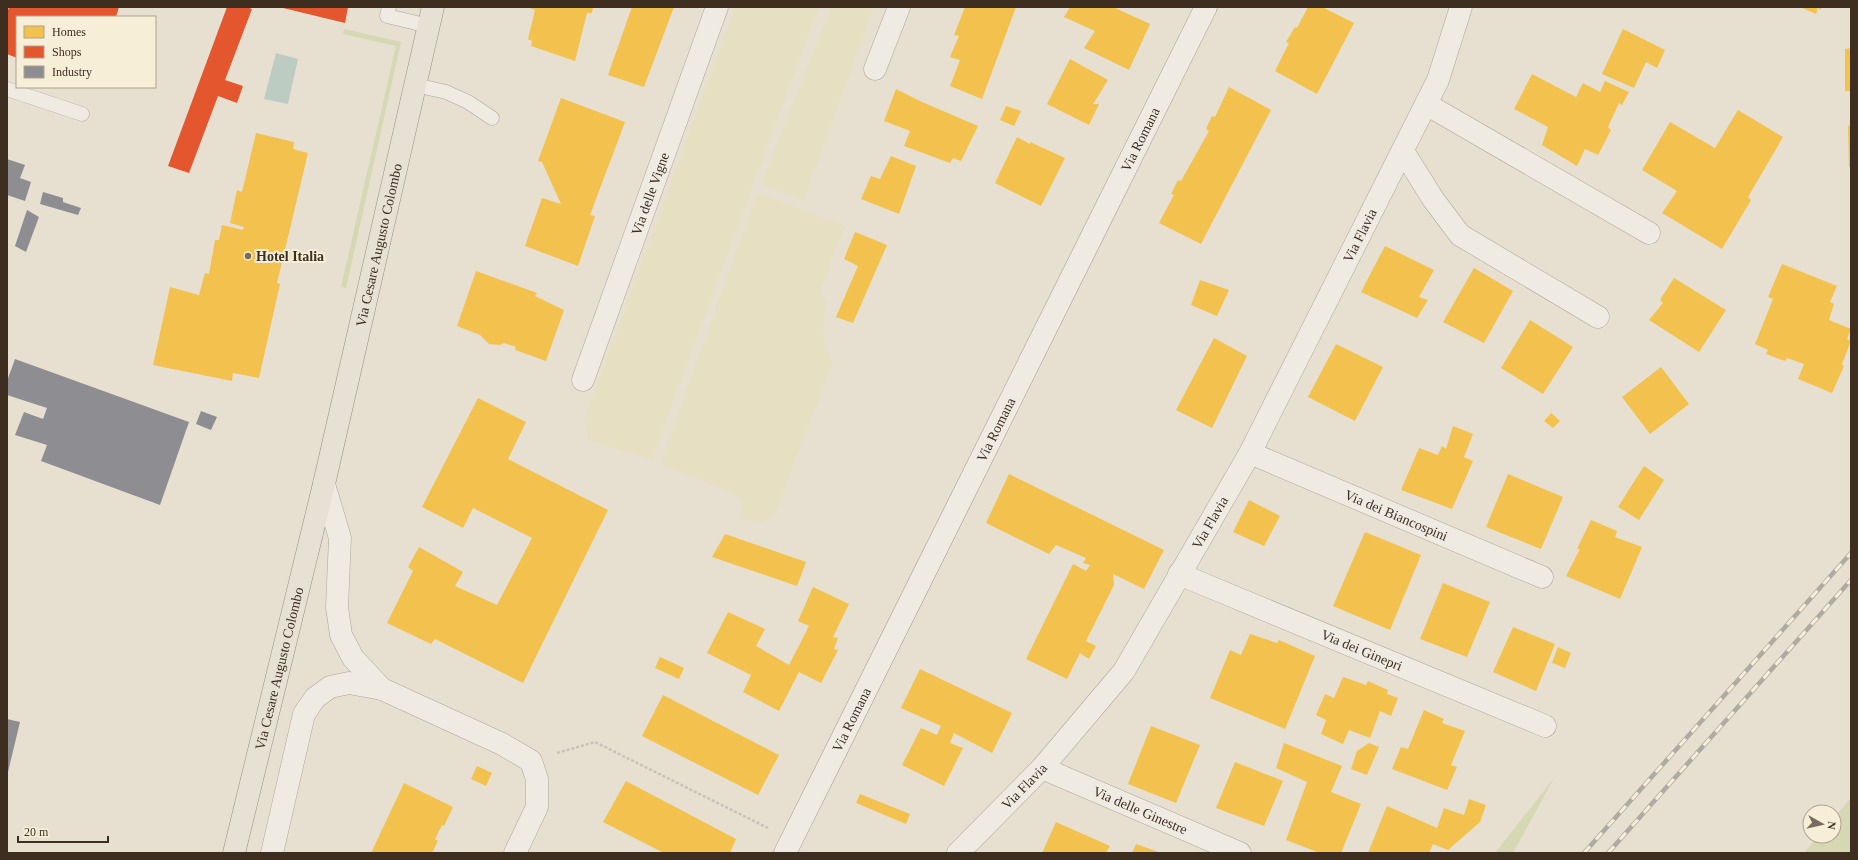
<svg xmlns="http://www.w3.org/2000/svg" width="1858" height="860" font-family="'Times New Roman',serif">
  <style>
    .farmland { fill: #e6dfc2 }
    .green { fill: #d6d7b3 }
    .water { fill: #bcccc2 }
    .homes { fill: #f2c14e }
    .shops { fill: #e4572e }
    .industry { fill: #8d8d92 }
    .lines { fill: none; stroke-linecap: round; stroke-linejoin: round }
    .lane-casing { stroke: #ada599; stroke-width: 15 }
    .street-casing { stroke: #ada599; stroke-width: 23 }
    .secondary-casing { stroke: #9c958a; stroke-width: 23 }
    .primary-casing { stroke: #928b80; stroke-width: 23 }
    .path { stroke: #c8c2b9; stroke-width: 2.5; stroke-dasharray: 3 2; stroke-linecap: butt }
    .lane { stroke: #efebe3; stroke-width: 14 }
    .street { stroke: #efebe3; stroke-width: 22 }
    .secondary { stroke: #efebe3; stroke-width: 22 }
    .primary { stroke: #e6e1d4; stroke-width: 22 }
    .rail-casing { stroke: #afaaa2; stroke-width: 4.5 }
    .rail { stroke: #f7eed8; stroke-width: 3; stroke-dasharray: 9; stroke-linecap: butt }
    .poi-dot { fill: #786c5e; stroke: #f7eed8; stroke-width: 1.5 }
    .labels { text-anchor: middle; dominant-baseline: central; stroke-width: 4; stroke-linejoin: round; paint-order: stroke }
    .street-label { font-size: 14px; fill: #3d2e20; stroke: #f7eed8 }
    .poi-label { font-size: 14px; font-weight: bold; fill: #3d2e20; stroke: #f7eed8; text-anchor: start }
  </style>
  <rect width="100%" height="100%" fill="#e7e0d1"/>
  <g class="farmland">
    <polygon points="735,7 819,7 652,460 589,440 584,419"/>
    <polygon points="831,7 874,7 804,200 761,184"/>
    <polygon points="757,193 845,226 820,291 826,303 823,330 825,346 833,362 774,516 761,522 741,519 741,499 731,492 660,464"/>
  </g>
  <g class="green">
    <polygon points="344,29 401,42 346,288 341,287 396,46 343,34"/>
    <polygon points="1554,778 1513,853 1495,853"/>
    <polygon points="1851,798 1851,853 1804,853 1818,836 1834,836 1834,818"/>
  </g>
  <polygon class="water" points="276,53 298,59 288,104 264,99"/>
  <g class="homes">
    <polygon points="527,7 593,7 592,13 587,13 575,61 531,46 532,41 528,39 535,10"/>
    <polygon points="632,7 674,7 644,87 608,75"/>
    <polygon points="965,7 1016,7 982,99 950,86 960,60 950,57 959,36 954,35"/>
    <polygon points="1070,7 1113,7 1150,24 1129,70 1084,48 1095,31 1064,17"/>
    <polygon points="1308,7 1322,7 1354,23 1317,94 1275,71 1289,43 1286,42 1295,27 1297,28"/>
    <polygon points="1800,7 1822,7 1820,10 1818,7 1816,14"/>
    <polygon points="1623,29 1665,50 1657,68 1646,62 1634,88 1602,74"/>
    <polygon points="1851,48 1851,91 1845,91 1845,49"/>
    <polygon points="1070,59 1108,80 1093,104 1099,104 1089,125 1047,104"/>
    <polygon points="1532,74 1576,97 1583,83 1600,92 1605,81 1629,92 1622,105 1619,103 1608,127 1611,130 1598,155 1585,149 1577,166 1542,145 1548,127 1514,109"/>
    <polygon points="1229,87 1271,110 1201,244 1159,223 1174,195 1171,194 1178,180 1181,181 1209,131 1206,129 1212,116 1215,117"/>
    <polygon points="896,89 922,102 978,126 961,161 953,158 950,163 904,146 910,131 884,121"/>
    <polygon points="561,98 625,122 590,215 595,216 578,266 525,246 542,198 561,204 542,162 538,161"/>
    <polygon points="1006,106 1021,111 1014,126 1000,120"/>
    <polygon points="1738,110 1783,137 1748,197 1751,200 1722,249 1662,213 1677,191 1642,170 1670,122 1715,148"/>
    <polygon points="1851,125 1851,167 1849,167 1848,126"/>
    <polygon points="256,133 294,142 293,149 308,153 277,283 280,284 259,378 233,373 232,381 153,365 170,287 199,295 205,273 209,274 215,240 219,240 222,225 243,230 244,227 230,223 237,190 242,192"/>
    <polygon points="1017,137 1030,144 1030,142 1065,158 1041,206 995,183"/>
    <polygon points="891,156 916,166 899,214 861,199 871,176 880,179"/>
    <polygon points="855,232 887,245 853,323 836,317 858,266 844,259"/>
    <polygon points="1385,246 1434,270 1419,297 1428,300 1417,318 1361,292"/>
    <polygon points="1782,264 1837,286 1830,302 1834,304 1829,320 1851,329 1847,339 1851,341 1842,364 1844,366 1832,393 1798,379 1804,364 1787,358 1785,361 1766,354 1768,350 1755,344 1773,299 1768,297"/>
    <polygon points="1474,268 1513,291 1484,343 1443,322"/>
    <polygon points="476,271 537,293 535,296 564,310 546,361 515,350 516,347 504,343 500,345 489,344 480,335 457,326"/>
    <polygon points="1674,278 1726,310 1699,352 1649,320 1663,303 1660,300"/>
    <polygon points="1200,280 1229,290 1217,316 1191,305"/>
    <polygon points="1530,320 1573,347 1543,394 1501,368"/>
    <polygon points="1214,338 1247,356 1212,428 1176,410"/>
    <polygon points="1336,344 1383,367 1355,421 1308,397"/>
    <polygon points="1661,367 1689,404 1650,434 1622,397"/>
    <polygon points="478,398 526,422 508,459 608,510 523,683 435,639 431,644 387,623 413,571 408,567 419,547 463,572 455,586 497,605 532,538 473,508 463,528 422,507"/>
    <polygon points="1551,413 1560,421 1553,428 1544,421"/>
    <polygon points="1453,426 1473,434 1464,457 1473,461 1452,509 1401,490 1419,448 1438,455 1442,446 1446,449"/>
    <polygon points="1644,466 1664,480 1639,520 1618,507"/>
    <polygon points="1009,474 1164,550 1144,589 1113,574 1114,585 1086,641 1096,646 1089,659 1080,653 1067,679 1026,659 1073,564 1086,571 1090,565 1083,563 1086,558 1056,545 1049,554 986,523"/>
    <polygon points="1508,474 1563,497 1541,549 1486,527"/>
    <polygon points="1249,500 1280,516 1264,546 1233,532"/>
    <polygon points="1591,520 1617,531 1615,537 1642,547 1620,599 1566,576 1580,549 1577,549"/>
    <polygon points="1365,532 1421,555 1390,630 1333,606"/>
    <polygon points="725,534 806,562 797,586 712,557"/>
    <polygon points="1443,583 1490,602 1467,657 1420,639"/>
    <polygon points="813,587 849,604 833,637 838,638 834,649 838,650 821,683 799,672 779,711 743,692 751,675 707,653 728,612 765,629 756,646 789,665 809,626 798,621"/>
    <polygon points="1513,627 1555,644 1536,691 1493,672"/>
    <polygon points="1250,634 1277,643 1279,640 1315,656 1285,729 1210,698 1230,650 1241,655"/>
    <polygon points="1558,647 1571,653 1565,668 1552,663"/>
    <polygon points="660,657 684,668 679,679 655,668"/>
    <polygon points="920,669 1012,713 992,753 954,733 950,743 963,748 944,786 902,765 921,728 937,735 941,726 901,708"/>
    <polygon points="1343,677 1366,685 1368,681 1388,690 1387,694 1398,698 1391,716 1380,711 1370,738 1349,730 1343,744 1321,734 1326,720 1316,715 1325,694 1334,698"/>
    <polygon points="663,695 779,755 758,795 642,736"/>
    <polygon points="1424,710 1444,719 1442,723 1465,731 1451,765 1457,767 1447,790 1392,769 1401,747 1408,749"/>
    <polygon points="1151,726 1200,745 1176,803 1128,784"/>
    <polygon points="1284,743 1342,766 1331,792 1361,804 1341,853 1320,853 1286,840 1307,782 1276,768"/>
    <polygon points="1369,743 1379,747 1367,775 1351,769 1357,751"/>
    <polygon points="1235,762 1283,781 1264,826 1216,808"/>
    <polygon points="477,766 492,773 486,786 471,779"/>
    <polygon points="626,781 736,839 730,853 664,853 603,822"/>
    <polygon points="404,783 453,807 444,826 442,825 435,839 438,841 432,853 371,853"/>
    <polygon points="860,794 910,814 906,824 856,803"/>
    <polygon points="1469,799 1486,805 1480,822 1448,850 1433,844 1429,853 1419,852 1418,853 1368,853 1387,806 1437,828 1444,808 1464,815"/>
    <polygon points="1056,822 1110,846 1106,853 1042,853"/>
    <polygon points="1136,844 1161,853 1132,853"/>
  </g>
  <g class="shops">
    <polygon points="9,7 119,7 116,17 17,17 17,58 7,54 7,13"/>
    <polygon points="227,7 247,7 252,9 225,80 243,86 237,103 218,96 189,173 168,166"/>
    <polygon points="283,7 348,7 345,23 283,8"/>
  </g>
  <g class="industry">
    <polygon points="7,159 25,165 20,178 31,182 25,201 7,195"/>
    <polygon points="43,192 63,198 63,202 81,208 78,215 40,204"/>
    <polygon points="27,210 39,217 26,252 15,246"/>
    <polygon points="15,359 189,422 160,505 41,461 47,445 15,435 24,412 43,419 47,408 7,395 7,381"/>
    <polygon points="201,411 217,417 211,430 196,424"/>
    <polygon points="7,719 20,722 8,772 7,772"/>
  </g>
  <g class="lines">
    <defs>
      <g id="lane">
        <polyline points="389,7 387,16 429,26"/>
        <polyline points="415,85 446,92 468,102 492,118"/>
        <polyline points="7,89 82,114"/>
      </g>
      <g id="street">
        <polyline points="875,69 899,7"/>
        <polyline points="1426,104 1649,233"/>
        <polyline points="1403,151 1433,199 1460,235 1598,317"/>
        <path id="s1" d="M583 380 717 7"/>
        <path id="s2" d="M1250 453 1542 577"/>
        <polyline points="324,484 340,538 337,607 341,635 353,658 382,689"/>
        <path id="s3" d="M1179 574 1545 726"/>
        <path id="s4" d="M1042 768 1240 853"/>
        <polyline points="272,853 304,714 315,698 330,687 349,683 382,689 502,744 531,761 537,779 537,807 515,853"/>
        <path id="s5" d="M958 853 1042 768 1124 671 1250 453 1438 80 1461 7"/>
      </g>
      <g id="secondary">
        <path id="s6" d="M785 853 1206 7"/>
      </g>
      <g id="primary">
        <path id="s7" d="M234 853 324 484 433 7"/>
      </g>
    </defs>
    <use href="#lane" class="lane-casing"/>
    <use href="#street" class="street-casing"/>
    <use href="#secondary" class="secondary-casing"/>
    <use href="#primary" class="primary-casing"/>
    <polyline class="path" points="557,753 595,742 768,828"/>
    <use href="#lane" class="lane"/>
    <use href="#street" class="street"/>
    <use href="#secondary" class="secondary"/>
    <use href="#primary" class="primary"/>
    <defs>
      <g id="rail">
        <polyline points="1584,853 1851,553"/>
        <polyline points="1608,853 1851,580"/>
      </g>
    </defs>
    <use href="#rail" class="rail-casing"/>
    <use href="#rail" class="rail"/>
  </g>
  <circle class="poi-dot" cx="248" cy="256" r="4"/>
  <g class="labels">
    <g class="street-label">
      <text stroke="none"><textPath href="#s6" startOffset="797">Via Romana</textPath></text>
      <text stroke="none"><textPath href="#s1" startOffset="198">Via delle Vigne</textPath></text>
      <text stroke="none"><textPath href="#s5" startOffset="742">Via Flavia</textPath></text>
      <text stroke="none"><textPath href="#s7" startOffset="625">Via Cesare Augusto Colombo</textPath></text>
      <text stroke="none"><textPath href="#s6" startOffset="473">Via Romana</textPath></text>
      <text stroke="none"><textPath href="#s2" startOffset="159">Via dei Biancospini</textPath></text>
      <text stroke="none"><textPath href="#s5" startOffset="418">Via Flavia</textPath></text>
      <text stroke="none"><textPath href="#s3" startOffset="198">Via dei Ginepri</textPath></text>
      <text stroke="none"><textPath href="#s7" startOffset="190">Via Cesare Augusto Colombo</textPath></text>
      <text stroke="none"><textPath href="#s6" startOffset="149">Via Romana</textPath></text>
      <text stroke="none"><textPath href="#s5" startOffset="94">Via Flavia</textPath></text>
      <text stroke="none"><textPath href="#s4" startOffset="107">Via delle Ginestre</textPath></text>
    </g>
    <g class="poi-label">
      <text x="256" y="256">Hotel Italia</text>
    </g>
  </g>
  <rect width="1858" height="860" fill="none" stroke="#3d2e20" stroke-width="16"/>
  <rect x="16" y="16" width="140" height="72" fill="#f7eed8" stroke="#ada18e"/>
  <rect x="24" y="26" width="20" height="12" fill="#f2c14e" stroke="#ada18e"/>
  <text x="52" y="36" font-size="12" fill="#3d2e20">Homes</text>
  <rect x="24" y="46" width="20" height="12" fill="#e4572e" stroke="#ada18e"/>
  <text x="52" y="56" font-size="12" fill="#3d2e20">Shops</text>
  <rect x="24" y="66" width="20" height="12" fill="#8d8d92" stroke="#ada18e"/>
  <text x="52" y="76" font-size="12" fill="#3d2e20">Industry</text>
  <g transform="translate(1822 824) rotate(98)"><circle r="19" fill="#f7eed8" stroke="#ada18e"/>
  <path d="M0-3L7 15L0 10L-7 15Z" fill="#786c5e"/>
  <text y="-6" font-size="11" font-weight="bold" text-anchor="middle" fill="#3d2e20">N</text>
  </g>
  <path d="M18 836v6h90v-6" fill="none" stroke="#3d2e20" stroke-width="2"/>
  <text x="24" y="836" font-size="12" fill="#3d2e20" stroke="#f7eed8" stroke-width="3" paint-order="stroke">20 m</text>
</svg>
